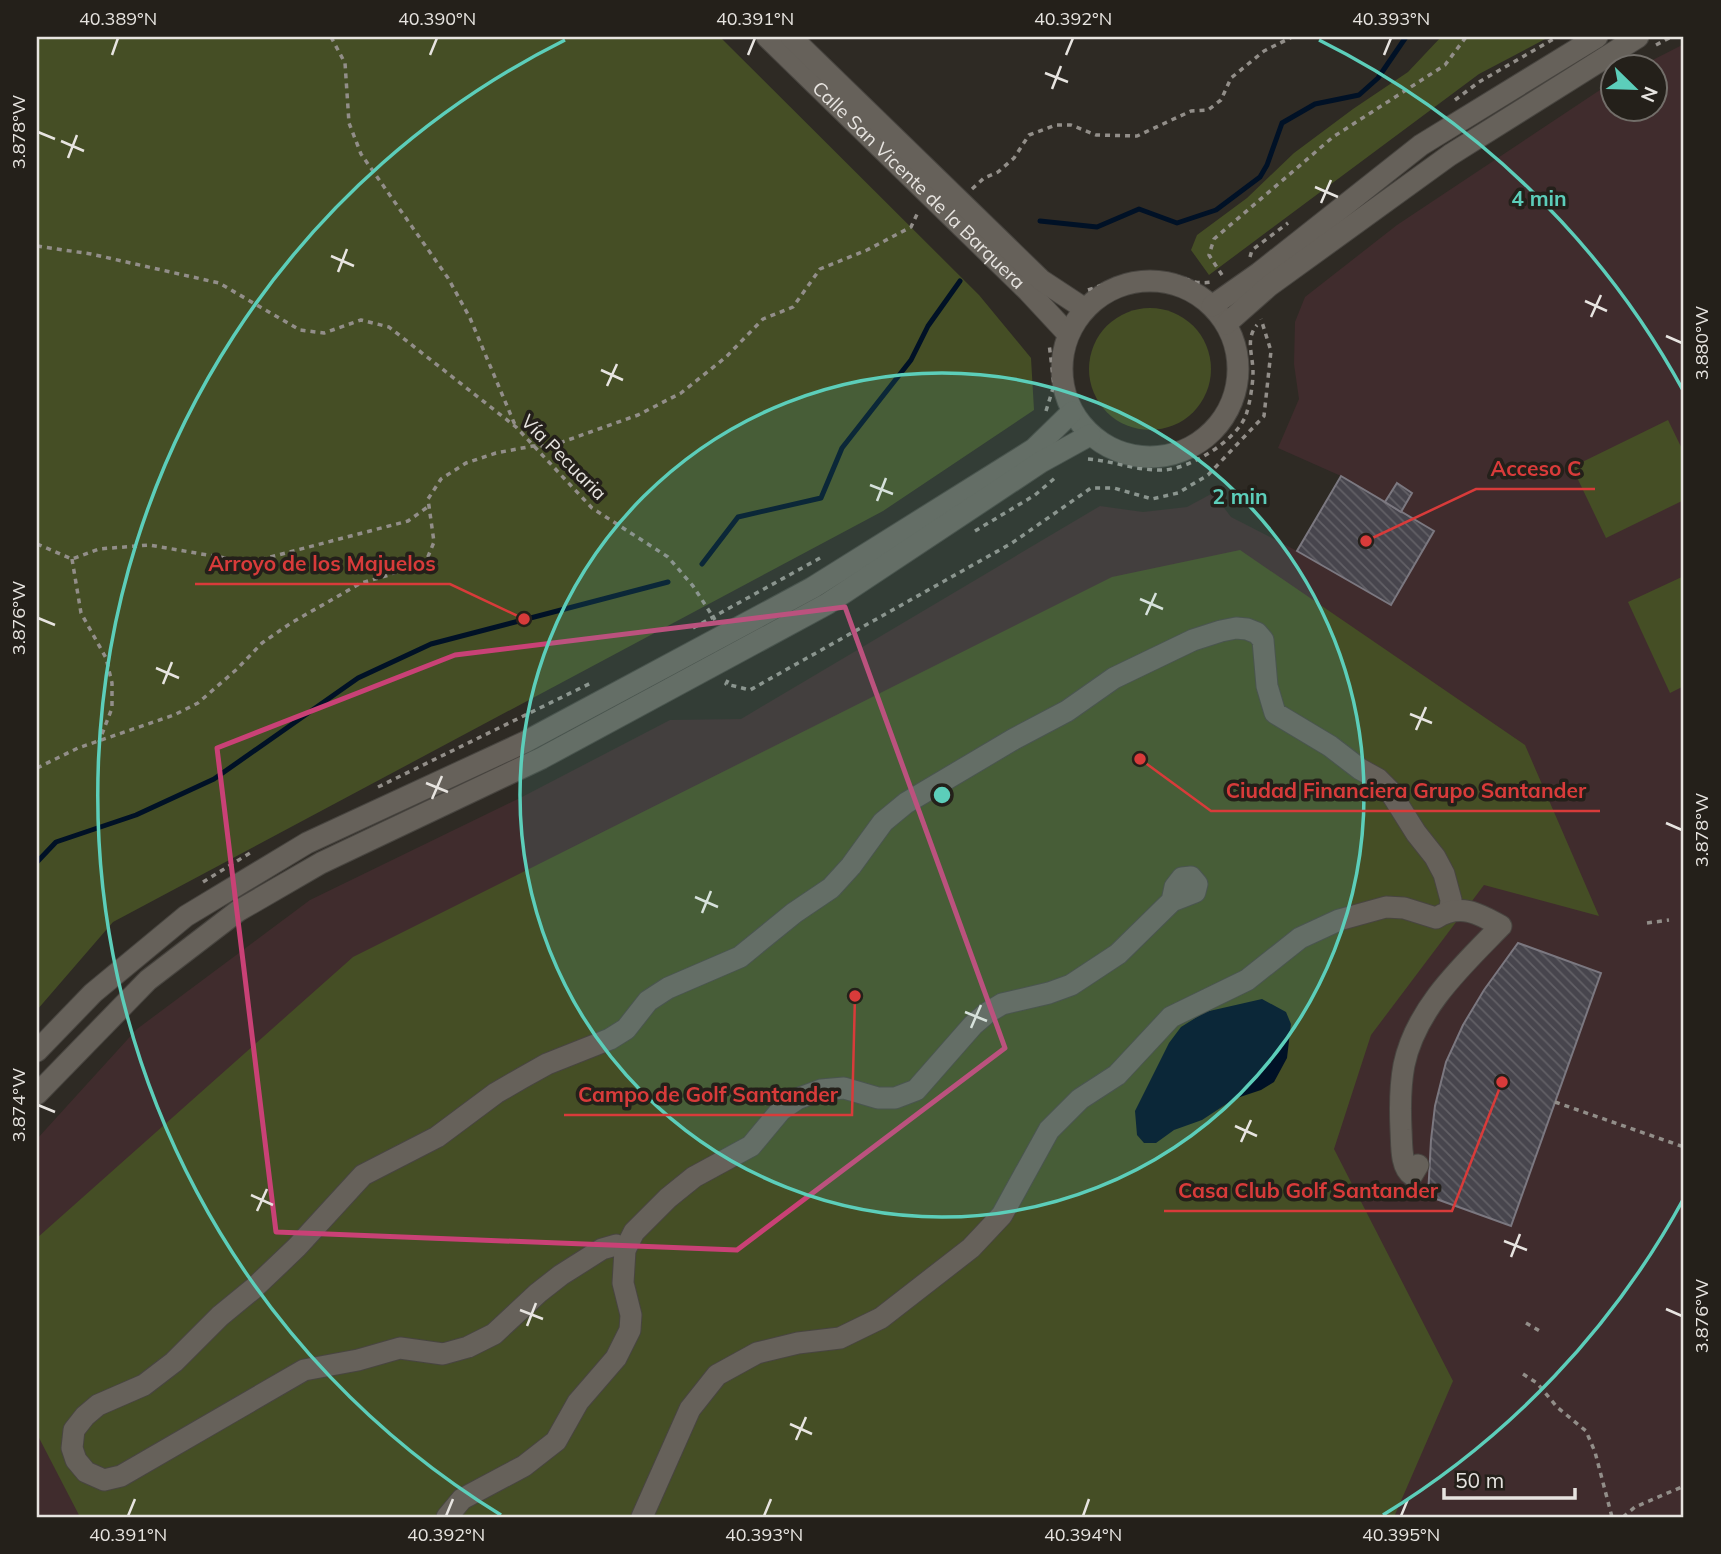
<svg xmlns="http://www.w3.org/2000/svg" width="1721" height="1554" font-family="Mulish,sans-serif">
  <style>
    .commercial { fill: #402c2d }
    .green { fill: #454e25 }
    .water { fill: #001126 }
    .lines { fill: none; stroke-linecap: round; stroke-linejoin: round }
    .stream { stroke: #001126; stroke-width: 5 }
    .building { fill: url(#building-back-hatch); stroke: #7b7880; stroke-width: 2 }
    .minor-casing { stroke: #484540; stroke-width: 23 }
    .path { stroke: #928e89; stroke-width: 3.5; stroke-dasharray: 5 5; stroke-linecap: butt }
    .minor { stroke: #66615a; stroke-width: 21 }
    .marked { fill: none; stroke: #c94176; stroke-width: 5; stroke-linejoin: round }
    .ticks { fill: none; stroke: #e7e4e0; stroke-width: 2.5 }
    .ring { fill: none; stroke: #5cceba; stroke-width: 3.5 }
    .labels { text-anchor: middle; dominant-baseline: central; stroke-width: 7; stroke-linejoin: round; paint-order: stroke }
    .street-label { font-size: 19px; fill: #e7e4e0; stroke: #24201a }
    .centre { fill: #5cceba; stroke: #24201a; stroke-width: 3.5 }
    .ring-label { font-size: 21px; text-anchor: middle; font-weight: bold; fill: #5cceba; stroke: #24201a; stroke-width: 7; stroke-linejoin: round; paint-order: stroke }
    .leader { fill: none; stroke: #d83b3a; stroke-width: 2.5 }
    .callout-dot { fill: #d83b3a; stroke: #24201a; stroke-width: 2.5 }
    .callout-label { font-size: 21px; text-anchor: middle; font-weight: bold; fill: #d83b3a; stroke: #24201a; stroke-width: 7; stroke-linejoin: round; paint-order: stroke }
    .neatline { fill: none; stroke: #e7e4e0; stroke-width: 2.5 }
    .ticks-label { font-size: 18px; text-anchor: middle; fill: #e7e4e0 }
  </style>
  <defs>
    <pattern id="building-back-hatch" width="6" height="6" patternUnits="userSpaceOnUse" patternTransform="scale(1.75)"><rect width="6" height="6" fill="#47454d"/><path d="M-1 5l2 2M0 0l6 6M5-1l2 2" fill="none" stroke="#626066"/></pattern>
  </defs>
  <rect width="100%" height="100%" fill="#2e2a24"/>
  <polygon class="commercial" points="1684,44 1684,1517 37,1517 37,1139 137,1029 310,900 520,798 670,720 741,719 1100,506 1143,512 1187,507 1213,493 1231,517 1297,551 1371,495 1341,476 1278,448 1299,399 1294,364 1295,322 1305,297 1397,225 1612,82 1612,108 1654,108 1654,66 1641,66"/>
  <g class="green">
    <polygon points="37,37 720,37 979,295 1031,358 1034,410 883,511 113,922 37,1010"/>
    <polygon points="1441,37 1549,37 1479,74 1209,275 1191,250 1197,235 1247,198 1294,153 1353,109 1408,72"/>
    <circle cx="1150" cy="369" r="61"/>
    <polygon points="1668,420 1684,453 1684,500 1606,538 1572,467"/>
    <polygon points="1240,550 1525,745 1599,916 1484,885 1371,1035 1334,1149 1453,1381 1394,1517 80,1517 37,1434 37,1238 353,957 1112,577"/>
    <polygon points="1684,576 1684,686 1670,693 1628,602"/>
  </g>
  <polygon class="water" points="1262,999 1286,1012 1291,1024 1287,1058 1274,1082 1261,1090 1234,1099 1202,1120 1174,1130 1156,1143 1144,1143 1137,1135 1135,1111 1169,1043 1181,1027 1205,1012"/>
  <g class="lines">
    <g class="stream">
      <polyline points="1040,221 1097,227 1139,209 1177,223 1216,210 1260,177 1267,165 1282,123 1315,104 1359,95 1378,78 1406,37"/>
      <polyline points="702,564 738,517 821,498 842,448 911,360 928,326 960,281"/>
      <polyline points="37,862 56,842 136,815 214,779 358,678 431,644 668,582"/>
    </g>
  </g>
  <g class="building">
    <polygon points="1341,476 1434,531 1391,605 1297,551"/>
    <polygon points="1397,483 1412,493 1401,512 1385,502"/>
    <polygon points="1518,943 1601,973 1511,1226 1428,1196 1431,1140 1435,1106 1446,1062 1463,1025 1484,990"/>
  </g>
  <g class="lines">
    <defs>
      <g id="minor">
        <path id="s1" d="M767 37 1028 291 1068 334"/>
        <polyline points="791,37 1041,280 1085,309"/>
        <circle cx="1150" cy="369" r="88"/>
        <polyline points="1212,306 1259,273 1421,145 1597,37"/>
        <polyline points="1226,324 1269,286 1450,155 1638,37"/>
        <polyline points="37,1051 93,993 186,916 307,843 525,742 812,588 1034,449 1072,412"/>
        <polyline points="37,1094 148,980 238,911 321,863 542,758 827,604 1041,462 1090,435"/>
        <polyline points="625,1250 616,1245 602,1249 561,1275 538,1293 494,1334 468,1347 443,1354 400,1348 358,1360 304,1370 121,1476 104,1480 86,1472 76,1460 72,1448 74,1430 85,1416 98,1405 144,1385 174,1362 220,1316 253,1289 297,1247 363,1175 437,1137 496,1093 522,1078 547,1064 610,1039 626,1029 648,1001 668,988 740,957 794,913 831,888 851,866 883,822 906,803 1014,739 1067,711 1114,678 1193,640 1221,631 1236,628 1247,629 1257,633 1263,640 1267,686 1275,713 1330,746 1360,769 1378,779 1389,790 1416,833 1435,857 1444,874 1451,900 1450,909"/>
        <polyline points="447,1517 462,1499 524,1466 556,1441 578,1402 616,1358 630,1330 631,1315 623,1283 625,1250 634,1232 668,1198 694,1177 751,1146 781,1110 797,1099 821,1090 844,1088 878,1098 895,1098 916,1090 973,1025 987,1013 1002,1004 1049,993 1071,985 1118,954 1172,901 1195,892 1197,884 1191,877 1182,878 1175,887 1172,901"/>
        <path d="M642 1517 690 1409 717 1375 757 1353 798 1343 840 1338 881 1318 971 1248 1002 1215 1049 1130 1080 1099 1117 1075 1171 1017 1247 980 1300 938 1339 920 1386 907 1404 908 1436 918C1460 903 1478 913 1501 926 1462 966 1416 1008 1404 1065 1400 1086 1400 1109 1401 1130 1402 1143 1400 1167 1412 1175L1418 1165"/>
      </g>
    </defs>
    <use href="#minor" class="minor-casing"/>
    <g class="path">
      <polyline points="331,37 345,63 349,123 361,154 448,278 470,318 515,425"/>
      <polyline points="1656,45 1671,37"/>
      <polyline points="1455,100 1479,82 1557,37"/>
      <polyline points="972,189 984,178 998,172 1014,158 1029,135 1056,125 1071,125 1096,135 1137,136 1191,111 1208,110 1221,100 1231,78 1264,51 1292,37"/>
      <polyline points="37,246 91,254 219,283 300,330 324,333 361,320 389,327 516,427 592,508 668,557 693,586 715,620"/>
      <polyline points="1250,257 1252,250 1288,223"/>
      <polyline points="1222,275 1209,255 1214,239 1333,137 1445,65 1466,37"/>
      <path d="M1088 290C1115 281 1140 270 1169 275 1187 278 1193 285 1212 282"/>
      <polyline points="1046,411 1054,385 1049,343"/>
      <path d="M1088 459C1114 461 1137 471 1163 470 1190 469 1236 441 1246 415 1250 403 1253 384 1253 372 1253 355 1245 339 1257 325"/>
      <polyline points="975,531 1035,495 1056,477"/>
      <polyline points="37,544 72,559 99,549 149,545 231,559 259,560 408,521 429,506"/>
      <polyline points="72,559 81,613 106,658 112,683 112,708 99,742"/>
      <polyline points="693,628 822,557"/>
      <polyline points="728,680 726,684 750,690 1012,543 1091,488 1114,488 1152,499 1178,493 1208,475 1264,416 1271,351 1261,319"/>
      <polyline points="37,768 78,748 174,715 198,703 237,669 262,643 291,623 361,583 389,575 427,559 434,542 428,499 441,479 466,463 496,453 533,446 551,446 638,415 681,393 726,357 763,319 793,307 820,269 867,250 911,227 919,210"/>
      <polyline points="378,787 591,683"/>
      <polyline points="203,882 250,853"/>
      <polyline points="1647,923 1669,920"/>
      <polyline points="1555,1102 1684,1147"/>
      <polyline points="1526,1323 1543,1333"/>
      <polyline points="1523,1374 1537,1383 1557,1407 1586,1431 1595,1452 1612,1517"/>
      <polyline points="1623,1517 1635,1507 1684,1486"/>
    </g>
    <use href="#minor" class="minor"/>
  </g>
  <path class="marked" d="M845 607 1005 1048 737 1250 276 1232 217 748 455 655Z"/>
  <path class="ticks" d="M112 55 118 38M430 55 437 38M748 55 755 38M1066 55 1073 38M1384 55 1391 38M1045 73 1068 82M1052 89 1061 66M38 132 55 139M61 141 84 151M68 158 77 135M1315 187 1338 197M1321 203 1331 180M331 256 354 266M338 272 347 249M1585 301 1607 311M1591 317 1601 295M1666 336 1682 343M601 370 623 380M607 386 617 364M870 485 893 494M877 501 886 478M1140 599 1163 609M1146 615 1156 593M38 618 55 625M156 668 179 678M163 684 172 662M1410 714 1432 723M1416 730 1426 707M426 783 448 792M432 799 442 776M1666 823 1682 830M695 897 718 907M702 913 711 891M965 1012 987 1021M971 1028 981 1005M38 1105 55 1112M1235 1126 1257 1136M1241 1142 1251 1120M251 1195 273 1205M257 1211 267 1189M1504 1241 1527 1250M1511 1257 1520 1234M1666 1309 1682 1316M520 1310 543 1319M527 1326 536 1303M790 1424 812 1434M796 1440 806 1417M128 1516 135 1499M446 1516 453 1499M764 1516 771 1499M1083 1516 1089 1499M1401 1516 1408 1499"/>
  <circle cx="942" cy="795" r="422" fill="#5cceba" fill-opacity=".12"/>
  <g class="ring">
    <circle cx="942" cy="795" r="422"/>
    <path d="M1684 1198A844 844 0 0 1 1383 1515M501 1515A844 844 0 0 1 565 40M1319 40A844 844 0 0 1 1684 392"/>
  </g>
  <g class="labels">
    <g class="street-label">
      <text stroke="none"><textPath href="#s1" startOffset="212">Calle San Vicente de la Barquera</textPath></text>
      <text transform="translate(564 457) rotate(45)">Vía Pecuaria</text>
    </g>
  </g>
  <circle cx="942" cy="795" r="10" class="centre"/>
  <g class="ring-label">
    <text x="1539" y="206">4 min</text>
    <text x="1240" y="504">2 min</text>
  </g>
  <path class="leader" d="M1366 541L1476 489H1595M524 619L450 584H195M1140 759L1211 811H1600M855 996L852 1115H564M1502 1082L1452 1211H1164"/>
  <g class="callout-dot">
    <circle cx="1366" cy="541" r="7"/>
    <circle cx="524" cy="619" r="7"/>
    <circle cx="1140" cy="759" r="7"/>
    <circle cx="855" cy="996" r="7"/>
    <circle cx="1502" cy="1082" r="7"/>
  </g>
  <g class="callout-label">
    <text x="1536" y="476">Acceso C</text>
    <text x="322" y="571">Arroyo de los Majuelos</text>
    <text x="1406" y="798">Ciudad Financiera Grupo Santander</text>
    <text x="708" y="1102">Campo de Golf Santander</text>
    <text x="1308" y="1198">Casa Club Golf Santander</text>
  </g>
  <rect width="1721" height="1554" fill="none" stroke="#24201a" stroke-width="77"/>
  <g transform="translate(1634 88) rotate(113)"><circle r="33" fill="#24201a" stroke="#726e69" stroke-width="2"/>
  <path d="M0-5L12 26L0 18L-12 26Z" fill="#5cceba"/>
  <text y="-10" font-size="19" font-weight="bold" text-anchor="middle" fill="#e7e4e0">N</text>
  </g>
  <path d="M1444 1488v10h131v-10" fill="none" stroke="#e7e4e0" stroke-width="3.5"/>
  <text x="1455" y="1488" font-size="21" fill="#e7e4e0" stroke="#24201a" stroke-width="5" paint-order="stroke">50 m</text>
  <rect x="38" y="38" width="1644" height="1478" class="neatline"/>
  <g class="ticks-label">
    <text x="118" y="25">40.389°N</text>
    <text x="437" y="25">40.390°N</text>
    <text x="755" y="25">40.391°N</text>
    <text x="1073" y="25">40.392°N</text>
    <text x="1391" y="25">40.393°N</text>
    <text transform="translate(19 132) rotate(-90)" y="6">3.878°W</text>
    <text transform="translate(1702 343) rotate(-90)" y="6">3.880°W</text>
    <text transform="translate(19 618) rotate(-90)" y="6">3.876°W</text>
    <text transform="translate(1702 830) rotate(-90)" y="6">3.878°W</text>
    <text transform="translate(19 1105) rotate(-90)" y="6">3.874°W</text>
    <text transform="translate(1702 1316) rotate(-90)" y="6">3.876°W</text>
    <text x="128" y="1541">40.391°N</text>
    <text x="446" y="1541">40.392°N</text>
    <text x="764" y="1541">40.393°N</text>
    <text x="1083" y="1541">40.394°N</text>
    <text x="1401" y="1541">40.395°N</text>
  </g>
</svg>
